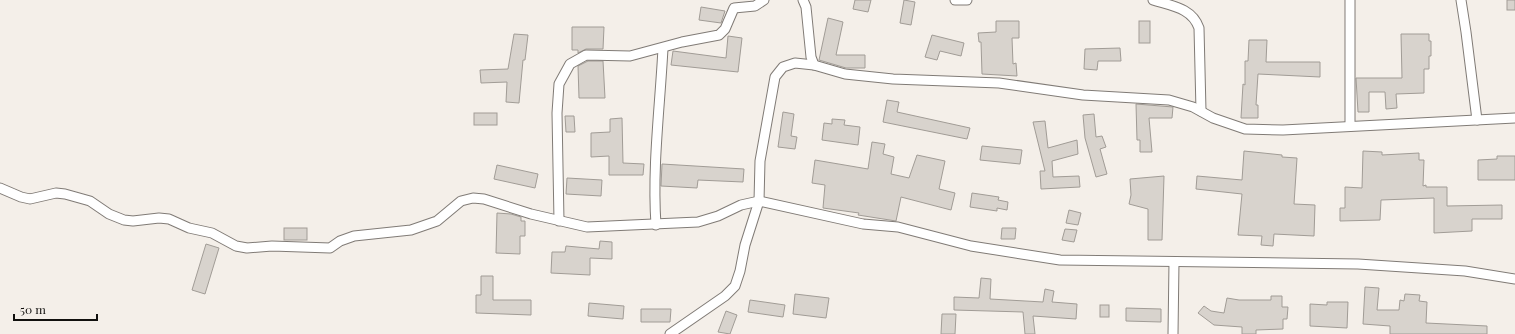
<svg xmlns="http://www.w3.org/2000/svg" width="1515" height="334" font-family="'Playfair Display',serif">
  <style>
    .building { fill: #d8d3cd; stroke: #a19c96 }
    .lines { fill: none; stroke-linecap: round; stroke-linejoin: round }
    .minor-casing { stroke: #807b76; stroke-width: 11 }
    .minor { stroke: #fff; stroke-width: 9 }
  </style>
  <rect width="100%" height="100%" fill="#f4efe9"/>
  <g class="building">
    <polygon points="855,0 871,0 868,12 853,9"/>
    <polygon points="904,0 915,2 911,25 900,23"/>
    <rect x="1507" y="0" width="8" height="10"/>
    <polygon points="701,7 725,11 721,23 699,20"/>
    <polygon points="828,18 843,22 836,55 865,55 865,68 846,68 819,60"/>
    <polygon points="996,21 1019,21 1019,38 1012,38 1013,64 1016,63 1017,76 982,74 981,42 979,42 978,33 996,32"/>
    <rect x="1139" y="21" width="11" height="22"/>
    <polygon points="572,27 604,27 603,49 586,49 578,53 578,50 572,50"/>
    <polygon points="514,34 528,35 525,60 523,60 519,103 506,102 507,82 481,83 480,70 508,69"/>
    <polygon points="1401,34 1429,34 1429,41 1431,41 1431,56 1429,56 1429,69 1424,69 1424,93 1396,94 1397,108 1386,109 1385,92 1369,92 1369,112 1358,112 1356,78 1402,78"/>
    <polygon points="932,35 964,43 961,56 940,51 937,60 925,57"/>
    <polygon points="728,36 742,38 738,72 671,65 673,51 726,58"/>
    <polygon points="1249,40 1267,40 1266,62 1320,62 1320,77 1258,74 1256,105 1258,105 1258,118 1241,118 1243,84 1245,85 1245,61 1248,61"/>
    <polygon points="1120,48 1121,61 1098,61 1097,70 1084,69 1085,49"/>
    <polygon points="588,61 603,61 605,98 579,98 578,66"/>
    <polygon points="887,100 899,102 897,112 970,128 967,139 883,122"/>
    <polygon points="1136,104 1173,107 1172,118 1149,118 1152,152 1140,152 1140,140 1137,140"/>
    <polygon points="783,112 794,114 791,136 797,137 795,149 778,147"/>
    <rect x="474" y="113" width="23" height="12"/>
    <polygon points="1094,114 1096,137 1102,136 1106,147 1100,149 1107,174 1096,177 1085,138 1083,115"/>
    <polygon points="565,116 574,116 575,132 566,132"/>
    <polygon points="622,118 623,163 644,164 643,175 609,175 609,156 591,157 591,133 610,132 610,119"/>
    <polygon points="832,119 845,120 844,125 860,127 858,145 822,140 824,123 832,124"/>
    <polygon points="1045,121 1048,148 1077,140 1078,154 1052,161 1053,177 1079,176 1080,187 1041,189 1040,171 1045,171 1033,122"/>
    <polygon points="872,142 885,144 883,154 894,157 891,174 909,178 917,155 945,161 939,189 955,193 951,210 901,197 896,221 858,215 859,213 823,208 825,185 812,183 815,160 868,169"/>
    <polygon points="982,146 1022,150 1020,164 980,160"/>
    <polygon points="1244,151 1282,155 1282,157 1297,158 1294,204 1315,205 1314,236 1274,234 1273,246 1261,245 1262,236 1238,235 1242,194 1196,189 1197,176 1242,180"/>
    <polygon points="1363,151 1382,152 1382,155 1419,153 1419,160 1424,160 1423,186 1426,185 1426,187 1447,187 1447,206 1502,205 1502,219 1472,219 1472,231 1434,233 1434,198 1381,200 1380,220 1340,221 1340,208 1345,208 1345,187 1362,188"/>
    <polygon points="1497,156 1515,156 1515,180 1478,180 1478,160 1497,159"/>
    <polygon points="662,164 744,169 743,182 698,180 697,188 661,186"/>
    <polygon points="497,165 538,174 535,188 494,179"/>
    <polygon points="1164,176 1162,240 1148,240 1148,209 1129,204 1131,195 1130,179"/>
    <polygon points="567,178 602,180 601,196 566,194"/>
    <polygon points="972,193 999,197 998,200 1008,202 1007,210 997,208 997,211 970,207"/>
    <polygon points="1069,210 1081,213 1078,225 1066,223"/>
    <polygon points="497,213 511,214 521,217 521,221 525,221 525,236 520,236 520,254 496,253"/>
    <rect x="284" y="228" width="23" height="12"/>
    <polygon points="1002,228 1016,228 1015,239 1001,239"/>
    <polygon points="1065,229 1077,230 1074,242 1062,240"/>
    <polygon points="600,241 612,242 612,259 590,258 590,275 551,273 552,252 565,252 566,246 599,249"/>
    <polygon points="206,244 219,248 205,294 192,290"/>
    <polygon points="481,276 493,276 493,300 531,300 531,315 476,313 476,295 481,295"/>
    <polygon points="981,278 991,279 990,299 1043,302 1045,289 1054,291 1052,302 1077,304 1076,319 1033,316 1035,334 1025,334 1023,312 954,310 954,297 979,298"/>
    <polygon points="1365,287 1379,288 1377,310 1399,310 1400,300 1404,301 1405,294 1420,295 1419,301 1427,302 1426,323 1487,326 1487,334 1390,334 1390,326 1363,324"/>
    <polygon points="795,294 829,298 826,318 793,314"/>
    <polygon points="1271,296 1282,296 1282,307 1288,307 1287,319 1283,319 1283,329 1256,330 1256,334 1242,334 1242,327 1214,325 1198,313 1204,306 1211,311 1224,313 1227,298 1239,300 1271,300"/>
    <polygon points="750,300 785,305 783,317 748,312"/>
    <polygon points="1327,302 1348,302 1347,328 1310,326 1310,304 1327,305"/>
    <polygon points="589,303 624,306 623,319 588,316"/>
    <rect x="1100" y="305" width="9" height="12"/>
    <polygon points="1126,308 1161,309 1161,322 1126,321"/>
    <polygon points="641,309 671,309 670,322 641,322"/>
    <polygon points="726,311 737,315 730,334 718,332"/>
    <polygon points="942,314 956,314 955,334 941,334"/>
  </g>
  <g class="lines">
    <defs>
      <g id="minor">
        <polyline points="803,0 806,7 811,57 814,65"/>
        <polyline points="955,0 967,0"/>
        <path d="M1153 0C1172 6 1192 8 1199 28L1201 111"/>
        <polyline points="1350,0 1350,126"/>
        <polyline points="1461,0 1466,32 1477,120"/>
        <polyline points="0,188 21,197 30,199 56,193 65,194 90,201 109,214 124,220 133,221 159,218 169,219 189,228 212,233 236,246 247,248 272,246 330,248 340,241 354,236 411,230 437,221 461,201 473,198 484,199 531,214 587,227 698,222 718,216 741,205 759,201 863,224 898,227 971,246 1060,260 1358,264 1465,271 1515,279"/>
        <polyline points="559,221 557,113 559,84 570,64 586,55 630,56 682,42 719,35 725,29 734,8 755,6 764,0"/>
        <path d="M656 225C652 166 660 107 663 48"/>
        <polyline points="670,334 725,296 735,286 740,271 745,245 759,201 760,161 775,77 783,67 795,63 814,65 845,74 893,79 999,83 1083,95 1169,100 1193,107 1213,118 1245,129 1283,130 1515,118"/>
        <polyline points="1173,334 1174,262"/>
      </g>
    </defs>
    <use href="#minor" class="minor-casing"/>
    <use href="#minor" class="minor"/>
  </g>
  <path d="M14 314v6h83v-6" fill="none" stroke="#11100e" stroke-width="2"/>
  <text x="20" y="314" font-size="12" fill="#11100e" stroke="#f4efe9" stroke-width="3" paint-order="stroke">50 m</text>
</svg>
